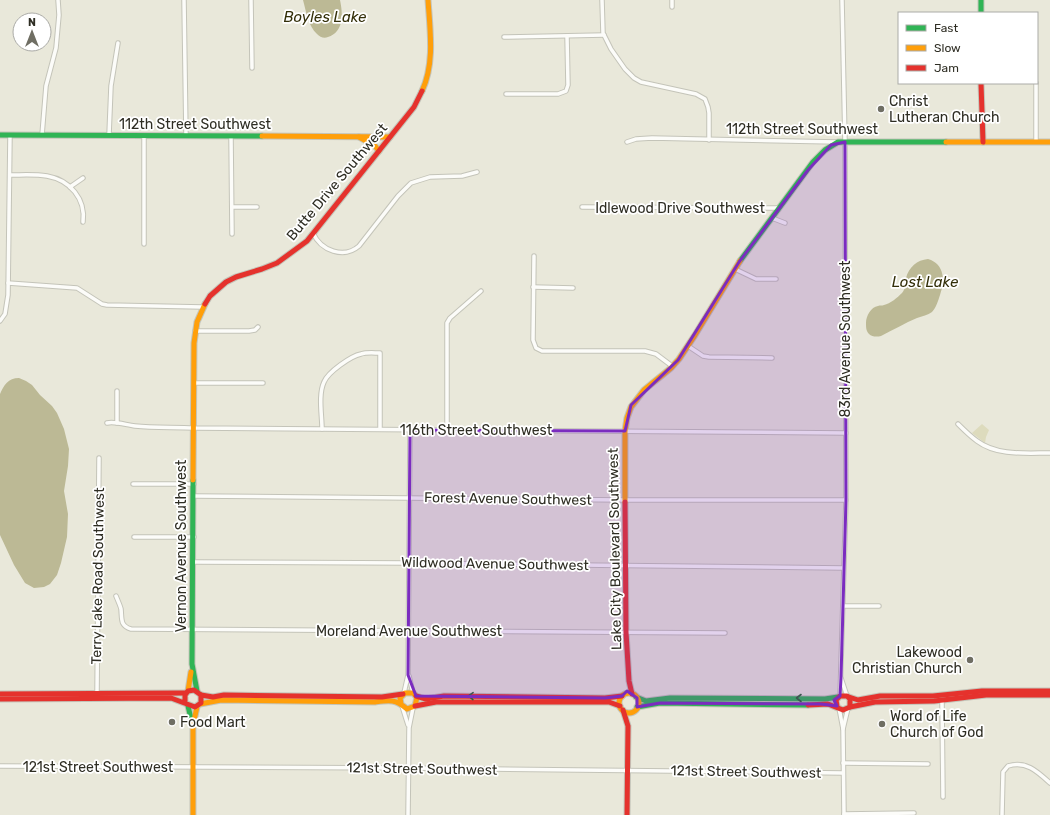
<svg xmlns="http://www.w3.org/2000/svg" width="1050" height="815" font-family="Rubik,sans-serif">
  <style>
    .green { fill: #dddbbd }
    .water { fill: #bcb995 }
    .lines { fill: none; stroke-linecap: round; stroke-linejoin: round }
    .street-casing { stroke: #c4c4b9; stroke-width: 5.5 }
    .fast-casing { stroke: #c4c4b9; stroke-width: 7 }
    .slow-casing { stroke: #c4c4b9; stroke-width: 7 }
    .jam-casing { stroke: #c4c4b9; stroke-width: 7 }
    .street { stroke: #fcfcf9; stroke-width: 3.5 }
    .fast { stroke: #30b455; stroke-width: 5 }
    .slow { stroke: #ff9f0a; stroke-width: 5 }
    .jam { stroke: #e5322d; stroke-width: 5 }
    .oneway { stroke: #2f6337 }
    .marked { fill: #7b2cbf; fill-opacity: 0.2; stroke: #7b2cbf; stroke-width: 3; stroke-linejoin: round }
    .poi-dot { fill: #6f6e63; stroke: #fff; stroke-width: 1.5 }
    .labels { text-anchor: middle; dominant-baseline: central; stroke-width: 3.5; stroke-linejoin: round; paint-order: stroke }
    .poi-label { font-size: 14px; fill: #2e2d23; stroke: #fff; text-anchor: start }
    .street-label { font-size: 14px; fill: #2e2d23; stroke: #fff }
    .water-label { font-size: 15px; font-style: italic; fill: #332f09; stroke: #fff }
  </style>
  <rect width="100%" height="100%" fill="#e9e8da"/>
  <polygon class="green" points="982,424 989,430 986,437 985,443 972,433"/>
  <g class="water">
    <path d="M303 0H340C343 14 344 32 328 37 324 39 320 37 317 34 308 26 306 11 303 0Z"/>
    <path d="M928 259C945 264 945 281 940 295 938 301 936 308 932 312 928 315 922 316 917 318 905 323 893 330 881 336 877 337 872 337 869 334 866 331 866 327 866 323 866 316 871 307 878 306 880 305 882 306 884 305 890 304 898 297 902 293 906 288 905 284 906 278 909 267 917 260 928 259Z"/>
    <path d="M19 378 26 381 32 385 40 395 52 406 57 413 64 429 69 449 68 466 64 491 68 514 67 537 61 563 57 575 50 584 44 587 34 588 25 583 14 565 0 535V394C4 385 8 378 19 378Z"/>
  </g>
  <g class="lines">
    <defs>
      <g id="street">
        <polyline points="184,0 186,136"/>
        <polyline points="251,0 252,68"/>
        <polyline points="602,0 603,33 611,49 625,69 634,78 641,82 696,94 705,99 708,107 709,113 709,140"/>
        <polyline points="672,0 672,7"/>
        <polyline points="504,37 604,35"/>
        <polyline points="1036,83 1036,142"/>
        <polyline points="506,94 558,94 566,91 568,85 567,36"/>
        <polyline points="42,135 46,86 56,48 59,15 58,0"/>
        <polyline points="109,135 111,86 118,43"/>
        <polyline points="231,136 232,234"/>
        <polyline points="627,142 636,139 652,138 837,142"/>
        <path d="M10 175C22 175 35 174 47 176 70 180 86 199 83 222"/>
        <polyline points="70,187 83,178"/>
        <polyline points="232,207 257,207"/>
        <polyline points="582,207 778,208"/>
        <polyline points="772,218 785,223"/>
        <path d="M313 233C321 251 344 259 359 246L398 196 411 183 430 177 462 176 477 172"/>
        <polyline points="144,244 144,136"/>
        <polyline points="534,256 533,340 536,348 542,351 645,351 656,354 672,366"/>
        <polyline points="735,269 756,279 776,279"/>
        <polyline points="8,283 77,288 102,304 107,305 202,307"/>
        <polyline points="533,287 573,288"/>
        <polyline points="0,321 5,314 8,295 10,135"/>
        <polyline points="195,331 249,331 255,330 258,327"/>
        <polyline points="688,346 703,356 709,357 772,358"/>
        <polyline points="194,383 263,383"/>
        <polyline points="117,391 117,423"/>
        <path d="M107 423C115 421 126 425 135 426 154 428 174 427 194 428L846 433"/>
        <path d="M958 424C964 430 970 436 977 441 997 456 1026 453 1050 453"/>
        <path d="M322 429C322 415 318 395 324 382 328 372 351 356 361 354 367 352 374 353 380 353V429"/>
        <polyline points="447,430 447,323 450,318 481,291"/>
        <polyline points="133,484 194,484"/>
        <polyline points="194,496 625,500 846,500"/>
        <polyline points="134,537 194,537"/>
        <polyline points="194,562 409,563 843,568"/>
        <path d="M116 596C118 601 120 605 121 609 122 619 120 626 131 629L725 633"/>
        <polyline points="843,606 879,606"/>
        <polyline points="409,676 413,693"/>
        <polyline points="841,678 847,696"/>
        <polyline points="404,693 408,675 410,430"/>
        <polyline points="97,694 99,458"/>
        <polyline points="840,696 846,500 845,142 842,0"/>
        <polyline points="942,701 943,797"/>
        <polyline points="402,706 408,725"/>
        <polyline points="839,708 843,729"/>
        <polyline points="843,763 928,764"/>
        <polyline points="0,766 409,768 843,773"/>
        <polyline points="844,814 914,813"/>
        <polyline points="408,815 409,728 413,708"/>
        <polyline points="844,815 843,729 848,708"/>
        <path d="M1002 815 1003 772 1008 766C1026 760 1038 772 1050 783"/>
      </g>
      <g id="fast">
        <polyline points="981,0 981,13"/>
        <polyline points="0,135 262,136"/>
        <polyline points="740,261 813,162 825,150 838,142 946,142"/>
        <polyline points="193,480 192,664 197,691"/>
        <polyline points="636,697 646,701 670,698 825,699 838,697"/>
        <polyline points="188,706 192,723"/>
        <polyline points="637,707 660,703 808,705"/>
      </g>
      <g id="slow">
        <path d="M422 91C435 63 430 30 428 0"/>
        <polyline points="262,136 390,137"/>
        <polyline points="359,137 375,146 379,151"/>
        <polyline points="946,142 1050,142"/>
        <polyline points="193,480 194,343 197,322 205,304"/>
        <polyline points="625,502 625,431 627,418 631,407 644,390 671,368 679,359 695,335 740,261"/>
        <polyline points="188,691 191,672"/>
        <circle cx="629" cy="703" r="10"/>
        <path d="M200 704 221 700 375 702C390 700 395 699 407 709L415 706 417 697 413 693H405L400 698 401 704"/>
        <polyline points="193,815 193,725 197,707"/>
      </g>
      <g id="jam">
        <polyline points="981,83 983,142"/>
        <polyline points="205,304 210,296 226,282 236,277 262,269 277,263 307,241 414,107 422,91"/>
        <polyline points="625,502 626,632 629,681 632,694"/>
        <polyline points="0,694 186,693"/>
        <polyline points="201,695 213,697 224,695 382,697 403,694"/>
        <polyline points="416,696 426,699 444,696 605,698 622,696"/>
        <polyline points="849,697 858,700 880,696 933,696 982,691 1050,691"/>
        <polyline points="0,699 171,698 195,707 201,703 201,695 194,690 188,691 185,695 185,702"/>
        <polyline points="808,705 828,704 843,710 850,707 850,699 847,696 840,696 836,700 837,706"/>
        <polyline points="415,706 436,702 609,702 620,706"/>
        <polyline points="850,707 875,702 934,701 986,695 1050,695"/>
        <polyline points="623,710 628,726 627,815"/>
      </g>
    </defs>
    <use href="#street" class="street-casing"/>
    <use href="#fast" class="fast-casing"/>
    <use href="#slow" class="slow-casing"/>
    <use href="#jam" class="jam-casing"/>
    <use href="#street" class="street"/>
    <use href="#fast" class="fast"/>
    <use href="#slow" class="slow"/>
    <use href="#jam" class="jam"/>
  </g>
  <defs><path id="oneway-chevron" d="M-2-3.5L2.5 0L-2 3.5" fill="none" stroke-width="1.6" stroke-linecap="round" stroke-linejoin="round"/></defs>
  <g class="oneway">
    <use href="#oneway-chevron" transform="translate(471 696) rotate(-179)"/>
    <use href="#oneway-chevron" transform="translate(799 698) rotate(-180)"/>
  </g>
  <path class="marked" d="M845 142 846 500 841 678 840 696 834 700 837 706 821 704 660 703 637 707V698L627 691 622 696 605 698 416 696 408 675 410 430 625 431 631 405 678 360 739 262 808 170 831 145Z"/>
  <g class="poi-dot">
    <circle cx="881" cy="109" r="4"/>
    <circle cx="970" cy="660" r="4"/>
    <circle cx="172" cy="722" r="4"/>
    <circle cx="882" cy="724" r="4"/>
  </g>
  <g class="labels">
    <g class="poi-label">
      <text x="889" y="101">Christ<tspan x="889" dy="16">Lutheran Church</tspan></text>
      <text x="962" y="652" text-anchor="end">Lakewood<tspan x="962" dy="16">Christian Church</tspan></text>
      <text x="890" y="716">Word of Life<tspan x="890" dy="16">Church of God</tspan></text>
      <text x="180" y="722">Food Mart</text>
    </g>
    <g class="street-label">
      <text x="195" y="124">112th Street Southwest</text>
      <text x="802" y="129">112th Street Southwest</text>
      <text transform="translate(337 182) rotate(-50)">Butte Drive Southwest</text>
      <text x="680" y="208">Idlewood Drive Southwest</text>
      <text transform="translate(845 339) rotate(-90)">83rd Avenue Southwest</text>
      <text x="476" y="430">116th Street Southwest</text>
      <text transform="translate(508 499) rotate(1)">Forest Avenue Southwest</text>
      <text transform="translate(181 546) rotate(-90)">Vernon Avenue Southwest</text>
      <text transform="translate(615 549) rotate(-91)">Lake City Boulevard Southwest</text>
      <text transform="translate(495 564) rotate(1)">Wildwood Avenue Southwest</text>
      <text transform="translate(98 576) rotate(-89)">Terry Lake Road Southwest</text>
      <text x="409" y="631">Moreland Avenue Southwest</text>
      <text x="98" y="767">121st Street Southwest</text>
      <text transform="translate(422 769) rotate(1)">121st Street Southwest</text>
      <text transform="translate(746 772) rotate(1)">121st Street Southwest</text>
    </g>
    <g class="water-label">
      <text x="325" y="17">Boyles Lake</text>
      <text x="925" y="282">Lost Lake</text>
    </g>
  </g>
  <rect x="898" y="12" width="140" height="72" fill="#ffffff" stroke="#ababa7"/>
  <rect x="906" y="25" width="20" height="6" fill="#30b455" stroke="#ababa7"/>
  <text x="934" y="32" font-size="12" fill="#2e2d23">Fast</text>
  <rect x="906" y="45" width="20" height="6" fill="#ff9f0a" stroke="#ababa7"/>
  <text x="934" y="52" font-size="12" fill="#2e2d23">Slow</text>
  <rect x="906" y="65" width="20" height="6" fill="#e5322d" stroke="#ababa7"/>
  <text x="934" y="72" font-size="12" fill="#2e2d23">Jam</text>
  <g transform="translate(32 32)"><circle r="19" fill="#ffffff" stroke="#ababa7"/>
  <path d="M0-3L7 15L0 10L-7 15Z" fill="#6f6e63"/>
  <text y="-6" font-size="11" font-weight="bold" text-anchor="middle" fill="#2e2d23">N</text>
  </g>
</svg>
